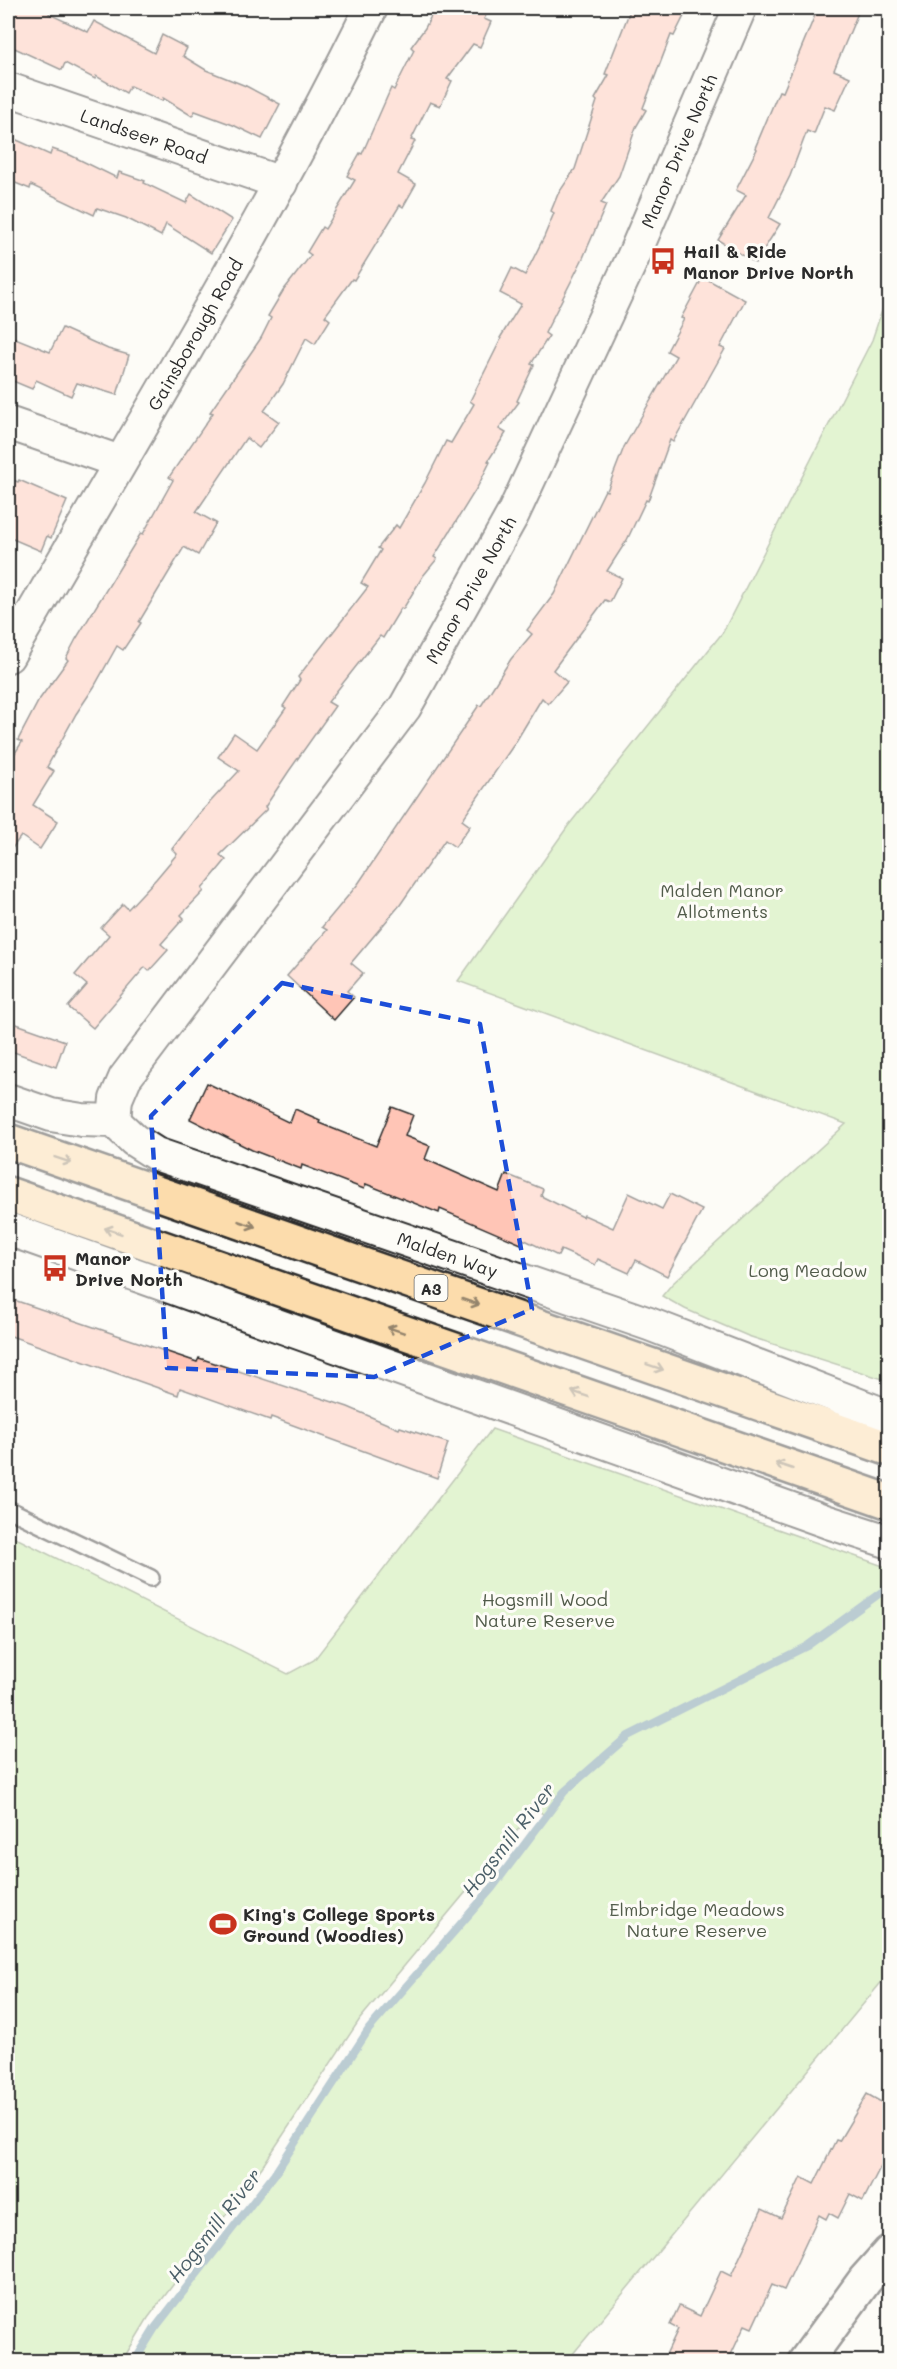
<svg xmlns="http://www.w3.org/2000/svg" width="897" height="2369" font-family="Mali,sans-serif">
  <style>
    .green { fill: #c3eaa5; stroke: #778a68; stroke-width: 1.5 }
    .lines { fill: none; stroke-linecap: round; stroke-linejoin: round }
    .stream { stroke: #6b92a5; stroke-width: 8 }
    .building { fill: #ffc5b6; stroke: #2b2b2b; stroke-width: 1.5 }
    .service-casing { stroke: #2b2b2b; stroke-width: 20 }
    .minor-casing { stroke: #2b2b2b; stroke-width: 36 }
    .tertiary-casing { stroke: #2b2b2b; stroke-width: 38 }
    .trunk-casing { stroke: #2b2b2b; stroke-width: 38 }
    .service { stroke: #fdfcf7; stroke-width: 15 }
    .minor { stroke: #fdfcf7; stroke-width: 32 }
    .tertiary { stroke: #fdfcf7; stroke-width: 33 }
    .trunk { stroke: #fcdcac; stroke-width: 33 }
    .oneway { stroke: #94846c }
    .marked { fill: none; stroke: #1d4ed8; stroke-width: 4.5; stroke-dasharray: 12 8; stroke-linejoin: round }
    .labels { text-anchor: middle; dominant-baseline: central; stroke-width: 6; stroke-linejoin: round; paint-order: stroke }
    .shield { fill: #fdfcf7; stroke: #6a6a68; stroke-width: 1.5 }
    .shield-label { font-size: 16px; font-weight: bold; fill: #2b2b2b }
    .street-label { font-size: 18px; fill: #2b2b2b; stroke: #fdfcf7 }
    .poi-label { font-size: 18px; font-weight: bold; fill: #2b2b2b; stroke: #fdfcf7; text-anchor: start }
    .park-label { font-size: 18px; fill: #515b4a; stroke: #fdfcf7 }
    .water-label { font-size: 20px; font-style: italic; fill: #4b5f68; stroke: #fdfcf7 }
  </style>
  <rect width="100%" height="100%" fill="#fdfcf7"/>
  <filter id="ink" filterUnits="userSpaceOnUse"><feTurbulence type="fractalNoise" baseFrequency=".0167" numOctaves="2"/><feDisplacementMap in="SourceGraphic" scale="12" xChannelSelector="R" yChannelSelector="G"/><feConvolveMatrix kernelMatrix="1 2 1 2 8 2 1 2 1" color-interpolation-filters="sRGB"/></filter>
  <g filter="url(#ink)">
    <g class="green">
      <polygon points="889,290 889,1381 748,1336 685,1309 662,1296 672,1284 846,1124 458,981 568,826 723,632 872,340"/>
      <polygon points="492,1429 889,1568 889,1973 567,2361 135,2361 161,2320 274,2175 369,2029 492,1888 546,1817 536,1808 360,2019 262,2167 148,2318 122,2361 8,2361 8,1534 288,1674 314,1660"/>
    </g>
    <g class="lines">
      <polyline class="stream" points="134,2362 155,2328 274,2175 369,2029 492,1888 564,1792 628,1736 807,1646 883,1591 890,1581"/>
    </g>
    <g class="building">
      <polygon points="17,8 52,8 49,14 88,32 94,21 154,53 162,35 187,48 183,56 206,70 246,86 280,104 262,139 233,125 195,111 192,116 163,98 162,101 130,86 126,93 96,76 95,79 65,63 62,70 8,45 8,29"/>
      <polygon points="435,8 490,8 484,19 491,22 480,47 473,44 447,79 452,81 440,106 430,102 411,140 415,141 398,174 416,184 403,207 400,205 354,280 352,279 325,316 330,320 315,344 306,338 283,384 264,411 279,422 259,448 246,438 196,512 216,523 198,555 184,547 139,622 141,623 123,650 117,646 94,687 76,714 47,767 54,771 33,805 58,821 40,849 21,836 8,854 8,764 22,742 18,740 39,700 68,660 66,658 76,639 141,533 143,534 173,480 169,477 213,413 210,412 261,338 271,318 268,316 283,291 311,255 307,252 322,227 325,229 355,180 347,176 360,153 362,154 391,88 394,90 414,50 411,47 425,28"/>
      <polygon points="631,8 688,8 674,36 671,35 643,108 646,110 636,127 619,176 601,203 606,205 583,258 545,333 549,336 531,364 534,365 517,401 519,402 499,429 506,433 488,461 490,462 478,486 434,557 437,559 423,576 403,609 401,608 383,638 380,636 328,702 335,706 289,771 265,807 267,809 220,855 226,860 202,889 204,891 181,915 184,918 161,944 168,950 149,971 145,967 93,1028 68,1007 87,985 75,975 109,935 101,928 123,904 128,909 156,879 177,854 172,849 198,815 239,771 218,757 234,733 257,749 286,708 283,706 300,680 298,677 368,587 361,583 381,550 378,548 396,525 399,528 425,483 446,441 451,443 474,404 470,401 501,339 500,338 521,304 500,293 512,268 525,275 544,237 554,213 551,211 558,194 575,169 597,101 595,99 609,75 605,74"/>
      <polygon points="818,8 860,8 834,70 850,77 835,110 825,106 814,134 807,131 790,176 769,218 780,224 755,263 718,240 746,195 736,190 757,149 755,148 779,91 783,92"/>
      <polygon points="8,136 50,155 52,149 70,155 117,178 119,172 145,181 144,183 186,203 191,194 232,220 211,253 166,224 161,236 126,218 97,208 94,215 31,185 30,189 8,180"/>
      <polygon points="703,277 745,300 720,347 725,349 673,442 670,440 648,501 646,500 627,540 607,571 622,578 610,602 605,600 553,670 567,682 548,704 542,698 515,743 462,820 470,826 455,847 445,840 400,905 351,963 363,973 347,991 354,997 334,1020 287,976 327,930 322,927 358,884 479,705 481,706 511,659 532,634 527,630 554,594 605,490 607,491 624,447 676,356 667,351 684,319 681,318"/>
      <polygon points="62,328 108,349 129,355 117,395 77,383 71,396 36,380 32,389 8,379 8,335 50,352"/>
      <polygon points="8,478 18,482 19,480 67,501 51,538 47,536 41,551 8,537"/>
      <polygon points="8,1021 65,1041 56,1067 8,1050"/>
      <polygon points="207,1083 290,1123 295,1109 320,1120 319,1123 376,1146 392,1107 413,1115 405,1136 430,1146 425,1159 499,1192 506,1174 543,1189 541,1196 583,1217 584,1215 613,1228 629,1193 662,1209 670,1194 702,1210 667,1276 636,1260 629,1273 598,1259 595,1265 561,1250 558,1256 523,1239 521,1244 440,1209 439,1213 366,1184 364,1189 302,1165 301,1169 252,1150 190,1119"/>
      <polygon points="8,1298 197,1362 199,1358 348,1407 399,1429 400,1427 448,1443 437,1478 271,1417 270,1420 180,1388 178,1395 8,1335"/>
      <polygon points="867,2094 890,2107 890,2148 863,2201 850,2194 838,2218 829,2213 826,2219 819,2215 784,2290 772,2285 752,2328 745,2325 728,2361 663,2361 678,2329 670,2325 679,2306 700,2316 721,2271 731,2276 762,2209 781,2218 801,2177 814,2184 836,2140 839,2141"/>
    </g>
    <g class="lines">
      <defs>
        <polyline id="service" points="8,1509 151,1578"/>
        <g id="minor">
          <path id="s1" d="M8 89 281 183"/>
          <polyline points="8,423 120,462"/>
          <path id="s2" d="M8 656C131 442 262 230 371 8"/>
          <path id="s3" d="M8 1100 51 1115 82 1120 114 1121 134 1140 156 1154 649 1324 890 1417"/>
          <path id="s4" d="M114 1121 116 1099 125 1078 405 707 513 514 634 255 740 8"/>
          <polyline points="8,1229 828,1522 890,1542"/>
        </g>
        <polyline id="tertiary" points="805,2362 865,2280 890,2252"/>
        <g id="trunk">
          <polyline points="8,1141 890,1449"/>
          <polyline points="8,1194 890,1502"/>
        </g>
      </defs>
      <use href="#service" class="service-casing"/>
      <use href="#minor" class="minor-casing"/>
      <use href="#tertiary" class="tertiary-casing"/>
      <use href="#trunk" class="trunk-casing"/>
      <use href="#service" class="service"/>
      <use href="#minor" class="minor"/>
      <use href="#tertiary" class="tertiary"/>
      <use href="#trunk" class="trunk"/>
    </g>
    <defs><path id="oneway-shaft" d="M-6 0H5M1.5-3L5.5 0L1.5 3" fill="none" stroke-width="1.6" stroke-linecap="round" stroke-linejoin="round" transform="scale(1.5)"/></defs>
    <g class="oneway">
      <use href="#oneway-shaft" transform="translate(63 1160) rotate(19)"/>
      <use href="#oneway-shaft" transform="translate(247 1224) rotate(19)"/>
      <use href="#oneway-shaft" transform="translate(113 1231) rotate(-161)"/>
      <use href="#oneway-shaft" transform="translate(471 1302) rotate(19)"/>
      <use href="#oneway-shaft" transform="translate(396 1330) rotate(-161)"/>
      <use href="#oneway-shaft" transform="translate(655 1367) rotate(19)"/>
      <use href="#oneway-shaft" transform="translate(580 1394) rotate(-161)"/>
      <use href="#oneway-shaft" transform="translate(784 1466) rotate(-161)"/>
    </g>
  </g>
  <path d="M0 0H897V2369H0ZM282 983 480 1024 532 1309 374 1377 167 1368 151 1116Z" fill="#fdfcf7" fill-opacity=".55" fill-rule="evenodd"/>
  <path class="marked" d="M282 983 480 1024 532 1309 374 1377 167 1368 151 1116Z"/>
  <defs>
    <symbol id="bus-bare" viewBox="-9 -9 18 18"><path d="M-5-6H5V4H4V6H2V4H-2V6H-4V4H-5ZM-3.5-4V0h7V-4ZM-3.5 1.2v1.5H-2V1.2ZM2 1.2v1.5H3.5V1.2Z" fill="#c8321e" stroke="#fdfcf7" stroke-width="2.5" paint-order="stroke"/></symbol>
    <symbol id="stadium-bare" viewBox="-9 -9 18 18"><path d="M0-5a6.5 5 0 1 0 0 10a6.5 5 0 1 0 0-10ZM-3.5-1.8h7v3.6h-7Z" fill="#c8321e" stroke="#fdfcf7" stroke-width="2.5" paint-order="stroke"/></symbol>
  </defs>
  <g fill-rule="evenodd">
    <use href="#bus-bare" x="644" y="242" width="38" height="38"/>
    <use href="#bus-bare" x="36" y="1249" width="38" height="38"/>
    <use href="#stadium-bare" x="204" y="1905" width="38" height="38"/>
  </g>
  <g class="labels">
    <rect class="shield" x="414.5" y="1275" width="33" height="26" rx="4.5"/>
    <g class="shield-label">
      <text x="431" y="1288">A3</text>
    </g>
    <g class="street-label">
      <text stroke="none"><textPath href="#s1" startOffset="144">Landseer Road</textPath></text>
      <text stroke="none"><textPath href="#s4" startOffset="1130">Manor Drive North</textPath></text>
      <text stroke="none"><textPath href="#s2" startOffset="372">Gainsborough Road</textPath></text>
      <text stroke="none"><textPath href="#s4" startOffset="644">Manor Drive North</textPath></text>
      <text stroke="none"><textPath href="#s3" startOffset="471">Malden Way</textPath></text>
    </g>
    <g class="poi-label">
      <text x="683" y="251">Hail &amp; Ride<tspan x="683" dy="21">Manor Drive North</tspan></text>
      <text x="75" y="1258">Manor<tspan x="75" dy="21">Drive North</tspan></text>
      <text x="243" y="1914">King's College Sports<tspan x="243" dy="21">Ground (Woodies)</tspan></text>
    </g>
    <g class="park-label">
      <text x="722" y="890">Malden Manor<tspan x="722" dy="21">Allotments</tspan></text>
      <text x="808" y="1270">Long Meadow</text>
      <text x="545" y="1599">Hogsmill Wood<tspan x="545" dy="21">Nature Reserve</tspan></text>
      <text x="697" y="1909">Elmbridge Meadows<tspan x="697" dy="21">Nature Reserve</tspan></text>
    </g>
    <g class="water-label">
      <text transform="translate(508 1839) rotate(-52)">Hogsmill River</text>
      <text transform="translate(214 2225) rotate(-52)">Hogsmill River</text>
    </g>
  </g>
  <rect width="897" height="2369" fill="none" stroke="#fdfcf7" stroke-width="30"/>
  <rect x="15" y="15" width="867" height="2339" fill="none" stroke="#2b2b2b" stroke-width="2" filter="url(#ink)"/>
</svg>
